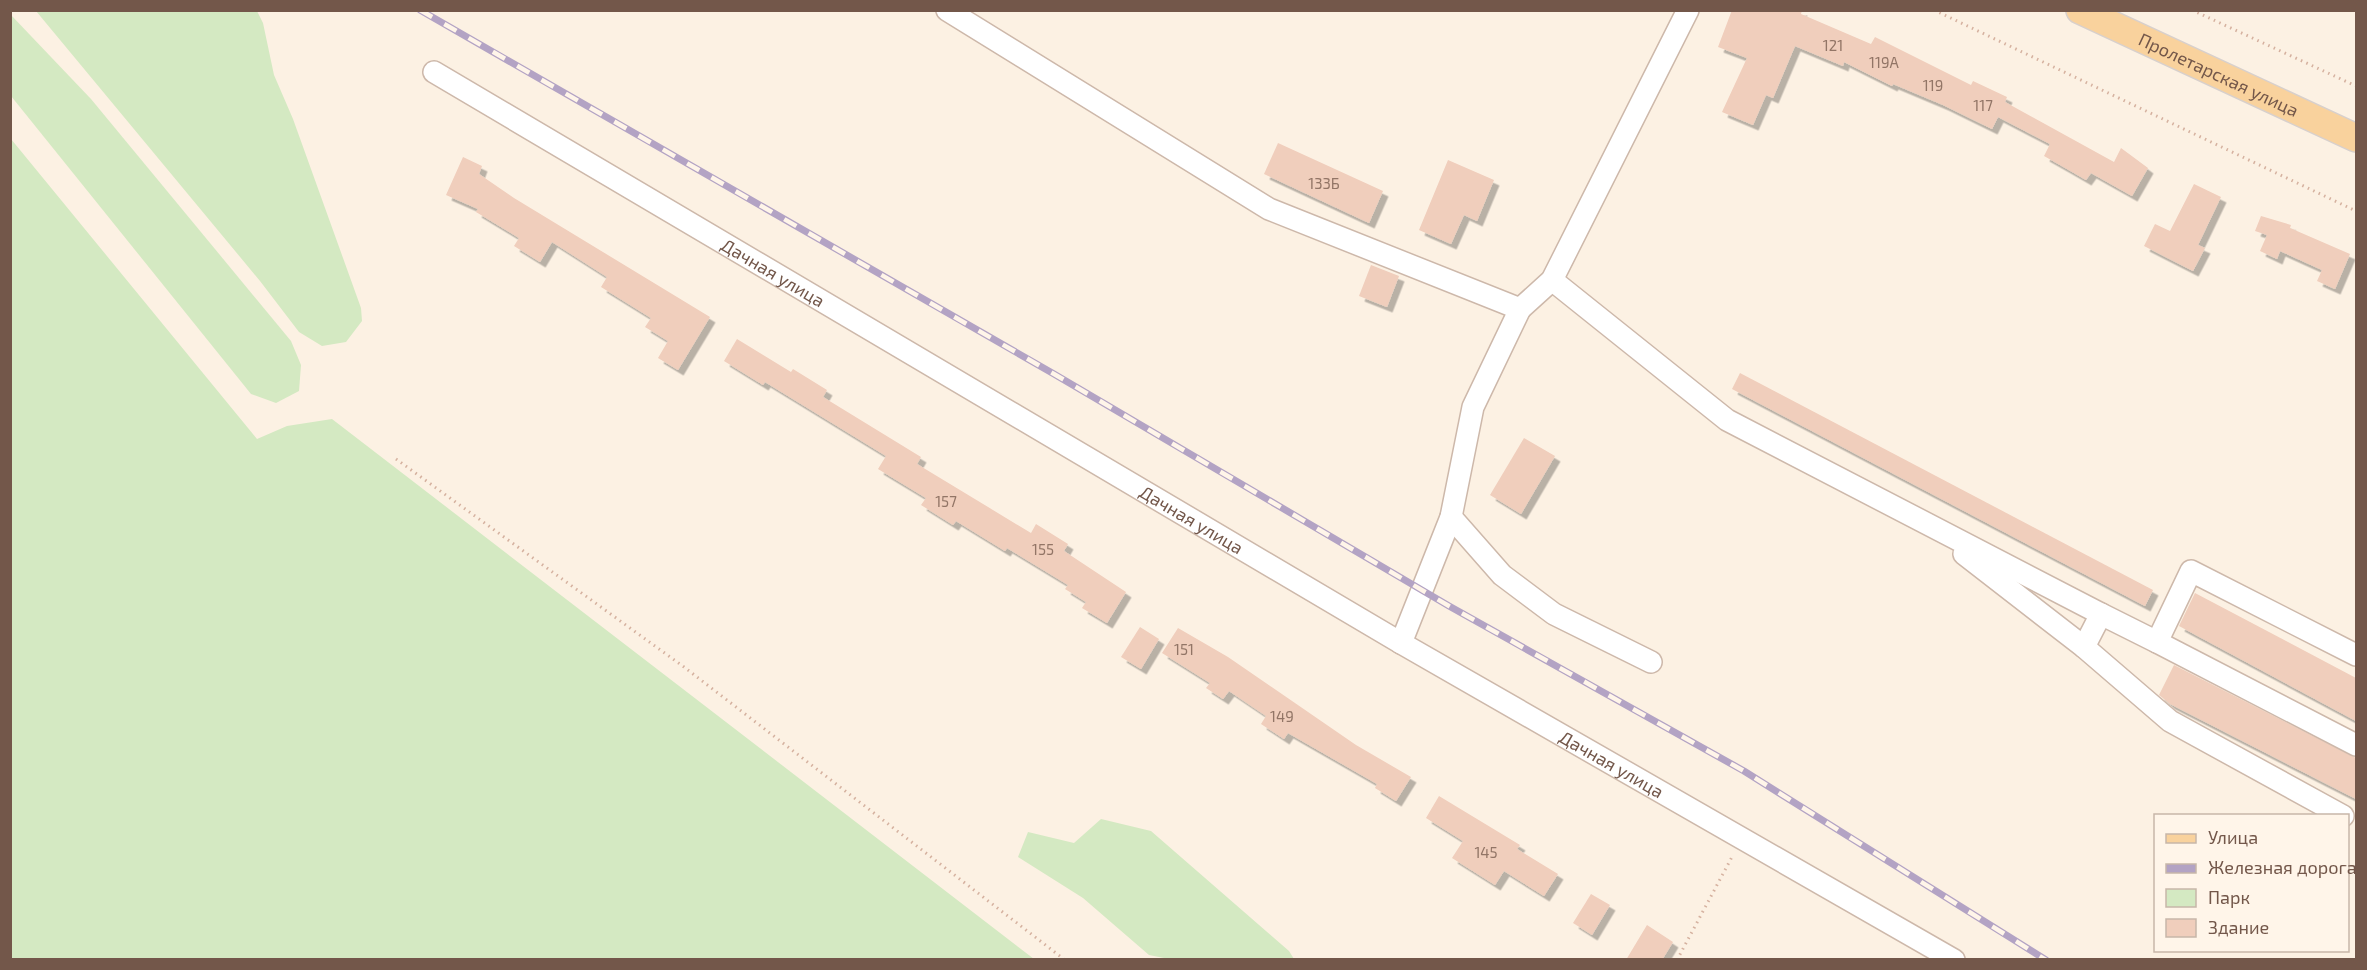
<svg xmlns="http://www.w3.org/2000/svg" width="2367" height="970" font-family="'Exo 2',sans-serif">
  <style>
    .green { fill: #d4e9c2 }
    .building { fill: #f0cebc; filter: url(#shadow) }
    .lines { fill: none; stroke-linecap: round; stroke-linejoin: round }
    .minor-casing { stroke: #cdb8aa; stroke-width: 24 }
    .major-casing { stroke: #d8d0cc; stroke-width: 30 }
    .path { stroke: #d5b19f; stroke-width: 3; stroke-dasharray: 1.5 4.5; stroke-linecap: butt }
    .minor { stroke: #fff; stroke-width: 21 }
    .major { stroke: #f9d29d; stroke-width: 27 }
    .rail-casing { stroke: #b3a3c4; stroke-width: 7 }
    .rail { stroke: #fff5e9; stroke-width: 4.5; stroke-dasharray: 14; stroke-linecap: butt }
    .labels { text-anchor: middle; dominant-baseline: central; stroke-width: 5; stroke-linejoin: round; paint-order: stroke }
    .number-label { font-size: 15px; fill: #927566 }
    .street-label { font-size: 18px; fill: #73574a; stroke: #fff5e9 }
  </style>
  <defs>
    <filter id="shadow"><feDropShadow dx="5.5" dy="5.5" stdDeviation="0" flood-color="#0004"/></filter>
  </defs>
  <rect width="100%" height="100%" fill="#fcf1e3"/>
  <g class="green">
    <polygon points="36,11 257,11 263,23 274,75 293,119 361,308 362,321 346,342 322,346 299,332 260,281"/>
    <polygon points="11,15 91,99 291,341 301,365 299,391 276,403 251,394 11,96"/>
    <polygon points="11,139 257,439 287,426 332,419 1034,959 11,959"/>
    <polygon points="1101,819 1151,831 1289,951 1294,959 1174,960 1149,955 1083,898 1018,857 1028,832 1074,843"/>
  </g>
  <g class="building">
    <polygon points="1732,10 1802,10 1801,14 1871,44 1875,37 1971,85 1973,81 2007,97 2005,102 2114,162 2121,148 2148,168 2132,196 2091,173 2086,180 2067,169 2044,156 2050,144 1998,117 1992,129 1943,105 1893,84 1892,86 1844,62 1843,66 1795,46 1773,98 1766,95 1753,125 1722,112 1747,58 1718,47"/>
    <polygon points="1278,143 1383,191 1369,223 1264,174"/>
    <polygon points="463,157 482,166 479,174 514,198 710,317 678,370 658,358 668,341 645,327 651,318 601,287 607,277 552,242 540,262 514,246 519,238 476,212 478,209 446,195"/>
    <polygon points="1448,160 1494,180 1477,221 1464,215 1451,244 1419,230"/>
    <polygon points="2194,184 2221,197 2198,245 2205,248 2193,271 2144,246 2155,224 2170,231"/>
    <polygon points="2261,216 2291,225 2290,228 2350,254 2335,289 2317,281 2322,270 2280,251 2277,259 2260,251 2267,235 2255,231"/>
    <polygon points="1371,265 1399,276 1387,307 1359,296"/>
    <polygon points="737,339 791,372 793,369 827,390 823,397 921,457 917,464 1031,533 1036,524 1068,544 1064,551 1126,592 1107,623 1082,608 1086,602 1065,589 1068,585 1007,548 1005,551 956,521 953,525 921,505 926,498 878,469 886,456 765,382 763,385 724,361"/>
    <polygon points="1740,373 2153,590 2145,606 1732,389"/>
    <polygon points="1524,438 1555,456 1521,514 1490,495"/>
    <polygon points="2195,593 2356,678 2356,721 2179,626"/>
    <polygon points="1140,627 1159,639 1141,669 1121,657"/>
    <polygon points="1178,628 1228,657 1356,745 1411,777 1396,801 1375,788 1377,784 1288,733 1284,739 1261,724 1266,716 1229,691 1223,699 1206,688 1210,683 1162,653"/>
    <polygon points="2174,665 2356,758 2356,799 2170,704 2159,695"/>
    <polygon points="1439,796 1520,845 1517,849 1558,874 1544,896 1504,871 1495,885 1452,858 1463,841 1426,818"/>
    <polygon points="1591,894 1610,905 1592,935 1573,923"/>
    <polygon points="1647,925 1673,942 1662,960 1626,960"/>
  </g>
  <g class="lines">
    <defs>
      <g id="minor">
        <polyline points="947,10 1269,209 1520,309 1552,280 1688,10"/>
        <path id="s1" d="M434 72 1401 643 1954 960"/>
        <polyline points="1552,280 1727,420 2101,614"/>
        <polyline points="1451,517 1502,575 1554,614 1651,662"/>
        <polyline points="1964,554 2084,647"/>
        <polyline points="2157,642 2101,614 2084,647 2170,721 2343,816"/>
        <polyline points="1401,643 1451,517 1473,407 1520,309"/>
        <polyline points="2356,655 2191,571 2157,642 2356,745"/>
      </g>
      <g id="major">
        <path id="s2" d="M2080 10 2356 138"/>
      </g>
    </defs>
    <use href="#minor" class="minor-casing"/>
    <use href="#major" class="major-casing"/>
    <g class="path">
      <polyline points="1934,10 2356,211"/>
      <polyline points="2192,10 2356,86"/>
      <polyline points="396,459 684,667 1065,960"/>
      <polyline points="1677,960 1733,855"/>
    </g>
    <use href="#minor" class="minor"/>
    <use href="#major" class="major"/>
    <defs>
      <polyline id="rail" points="420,10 1054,374 1449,606 1744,771 2046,960"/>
    </defs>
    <use href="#rail" class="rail-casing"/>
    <use href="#rail" class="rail"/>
  </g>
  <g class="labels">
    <g class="number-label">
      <text x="1833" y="45">121</text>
      <text x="1884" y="62">119А</text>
      <text x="1933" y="85">119</text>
      <text x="1983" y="105">117</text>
      <text x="1324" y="183">133Б</text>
      <text x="946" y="501">157</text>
      <text x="1043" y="549">155</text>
      <text x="1184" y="649">151</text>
      <text x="1282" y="716">149</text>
      <text x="1486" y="852">145</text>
    </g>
    <g class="street-label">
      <text stroke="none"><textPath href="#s2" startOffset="153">Пролетарская улица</textPath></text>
      <text stroke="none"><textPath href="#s1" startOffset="394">Дачная улица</textPath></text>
      <text stroke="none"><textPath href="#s1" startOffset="880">Дачная улица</textPath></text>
      <text stroke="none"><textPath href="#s1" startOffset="1366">Дачная улица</textPath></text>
    </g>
  </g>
  <rect width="2367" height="970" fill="none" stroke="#73574a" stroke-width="24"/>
  <rect x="2154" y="814" width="195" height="138" fill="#fff5e9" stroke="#c7b6a9" stroke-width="1.5"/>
  <rect x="2166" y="834" width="30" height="9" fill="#f9d29d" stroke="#c7b6a9" stroke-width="1.5"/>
  <text x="2208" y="844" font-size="18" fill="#73574a">Улица</text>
  <rect x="2166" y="864" width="30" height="9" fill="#b3a3c4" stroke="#c7b6a9" stroke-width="1.5"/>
  <text x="2208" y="874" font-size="18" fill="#73574a">Железная дорога</text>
  <rect x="2166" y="889" width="30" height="18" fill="#d4e9c2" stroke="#c7b6a9" stroke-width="1.5"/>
  <text x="2208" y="904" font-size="18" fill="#73574a">Парк</text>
  <rect x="2166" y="919" width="30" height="18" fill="#f0cebc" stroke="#c7b6a9" stroke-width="1.5"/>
  <text x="2208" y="934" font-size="18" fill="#73574a">Здание</text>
</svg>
